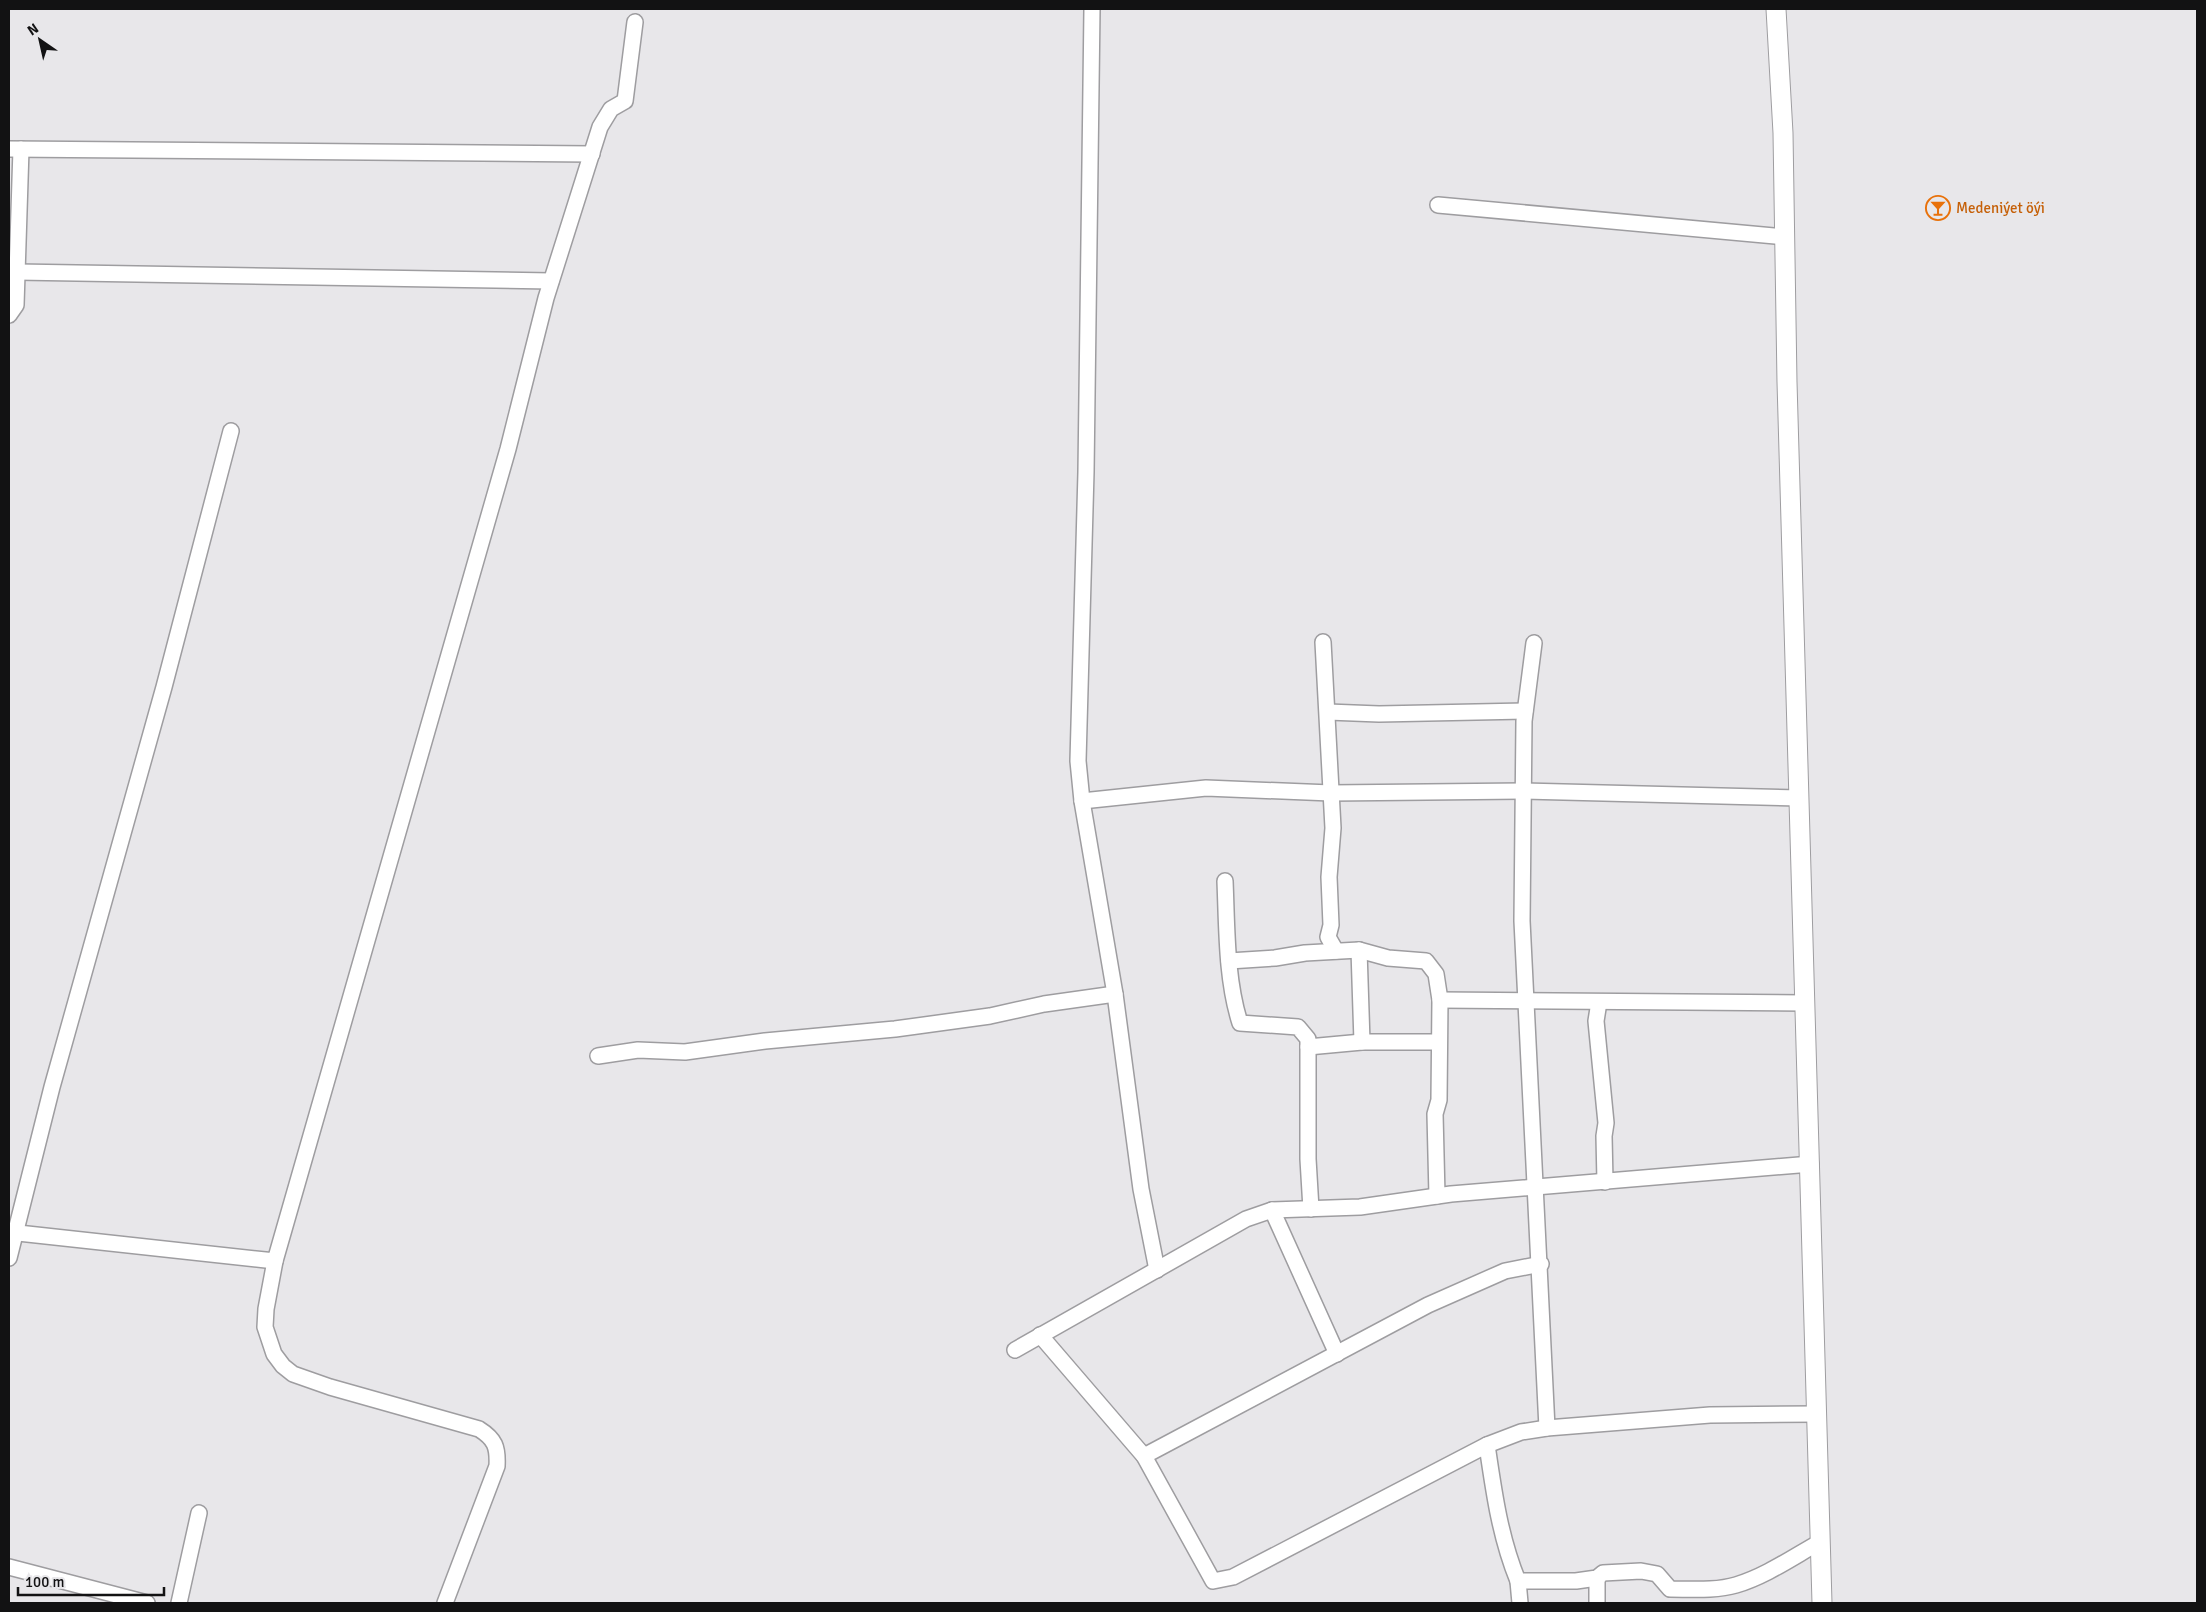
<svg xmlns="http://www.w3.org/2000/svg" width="2206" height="1612" font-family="Signika,sans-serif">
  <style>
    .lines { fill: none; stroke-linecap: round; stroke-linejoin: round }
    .minor-casing { stroke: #9e9da0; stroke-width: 18 }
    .major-casing { stroke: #9e9da0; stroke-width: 21 }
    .minor { stroke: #fff; stroke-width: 15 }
    .major { stroke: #fff; stroke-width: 19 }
    .labels { text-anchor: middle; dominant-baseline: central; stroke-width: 4.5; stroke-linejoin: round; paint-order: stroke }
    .food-label { font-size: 15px; fill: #c56008; stroke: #e8e7ea; text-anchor: start }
  </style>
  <rect width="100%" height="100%" fill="#e8e7ea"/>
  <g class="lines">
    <defs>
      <g id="minor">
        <polyline points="1092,9 1086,472 1078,761 1082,801 1115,994 1141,1189 1157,1270"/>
        <polyline points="9,149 592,154"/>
        <polyline points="1438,205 1786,237"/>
        <polyline points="17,272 551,281"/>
        <polyline points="9,315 16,305 21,149"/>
        <polyline points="1323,642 1333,828 1329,877 1331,925 1328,937 1336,951"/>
        <polyline points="1534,643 1524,721 1522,921 1547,1428"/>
        <polyline points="1328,712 1379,714 1525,711"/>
        <polyline points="1082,801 1206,788 1331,793 1523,791 1799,798"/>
        <path d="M1225 881C1227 928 1226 979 1240 1023L1298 1027 1308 1039V1159L1311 1209"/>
        <polyline points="1359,950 1362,1042"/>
        <polyline points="1229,961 1275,958 1305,953 1359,950 1388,958 1426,961 1436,974 1440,1000 1439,1100 1435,1114 1437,1196"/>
        <polyline points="1440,1000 1805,1003"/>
        <polyline points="1599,1002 1596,1021 1606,1123 1604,1136 1605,1182"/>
        <polyline points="1308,1047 1362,1042 1438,1042"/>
        <polyline points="598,1056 638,1050 685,1052 765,1041 895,1029 990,1016 1044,1004 1115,994"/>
        <polyline points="1272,1210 1337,1354"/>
        <polyline points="9,1232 275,1261 508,449 546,298 600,127 611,109 625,101 635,22"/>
        <polyline points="9,1258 52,1087 164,687 231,431"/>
        <path d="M275 1261 266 1309 265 1327 274 1354 283 1366 293 1374 330 1387 479 1429C495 1439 498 1447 497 1466L445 1603"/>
        <polyline points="1040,1335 1144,1456 1213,1581 1233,1577 1487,1445 1521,1432 1547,1428 1710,1415 1817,1414"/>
        <polyline points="1015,1350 1246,1219 1272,1210 1360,1207 1451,1194 1811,1164"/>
        <path d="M1487 1445C1494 1493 1500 1537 1518 1581H1576L1597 1578 1603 1573 1641 1571 1657 1574 1670 1589C1691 1589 1716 1591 1736 1585 1766 1576 1793 1557 1820 1542"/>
        <polyline points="1144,1456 1428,1305 1505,1271 1541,1264"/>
        <polyline points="9,1567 147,1603"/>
        <polyline points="1518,1581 1520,1603"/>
        <polyline points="179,1603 199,1513"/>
        <polyline points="1597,1603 1597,1578"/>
      </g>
      <polyline id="major" points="1776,9 1783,133 1787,382 1822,1603"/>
    </defs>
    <use href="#minor" class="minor-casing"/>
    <use href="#major" class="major-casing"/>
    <use href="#minor" class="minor"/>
    <use href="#major" class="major"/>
  </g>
  <defs>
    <symbol id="bar-ring" viewBox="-11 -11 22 22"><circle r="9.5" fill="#e8e7ea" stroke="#e8710a" stroke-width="1.5"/><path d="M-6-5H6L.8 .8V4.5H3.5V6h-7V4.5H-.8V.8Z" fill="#e8710a"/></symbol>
  </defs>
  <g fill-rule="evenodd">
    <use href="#bar-ring" x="1924" y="194" width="28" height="28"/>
  </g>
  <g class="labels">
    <g class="food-label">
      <text x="1956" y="208">Medeniýet öýi</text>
    </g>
  </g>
  <rect width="2206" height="1612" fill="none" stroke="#121213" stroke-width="20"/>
  <g transform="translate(40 40) rotate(326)" stroke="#e8e7ea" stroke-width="4" paint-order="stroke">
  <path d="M0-4L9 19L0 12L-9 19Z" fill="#121213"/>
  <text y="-8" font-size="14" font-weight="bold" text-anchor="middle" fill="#121213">N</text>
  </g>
  <path d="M18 1587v8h146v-8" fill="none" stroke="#121213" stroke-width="2.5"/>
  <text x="25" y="1587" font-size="15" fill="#121213" stroke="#e8e7ea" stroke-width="4" paint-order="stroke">100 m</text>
</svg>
